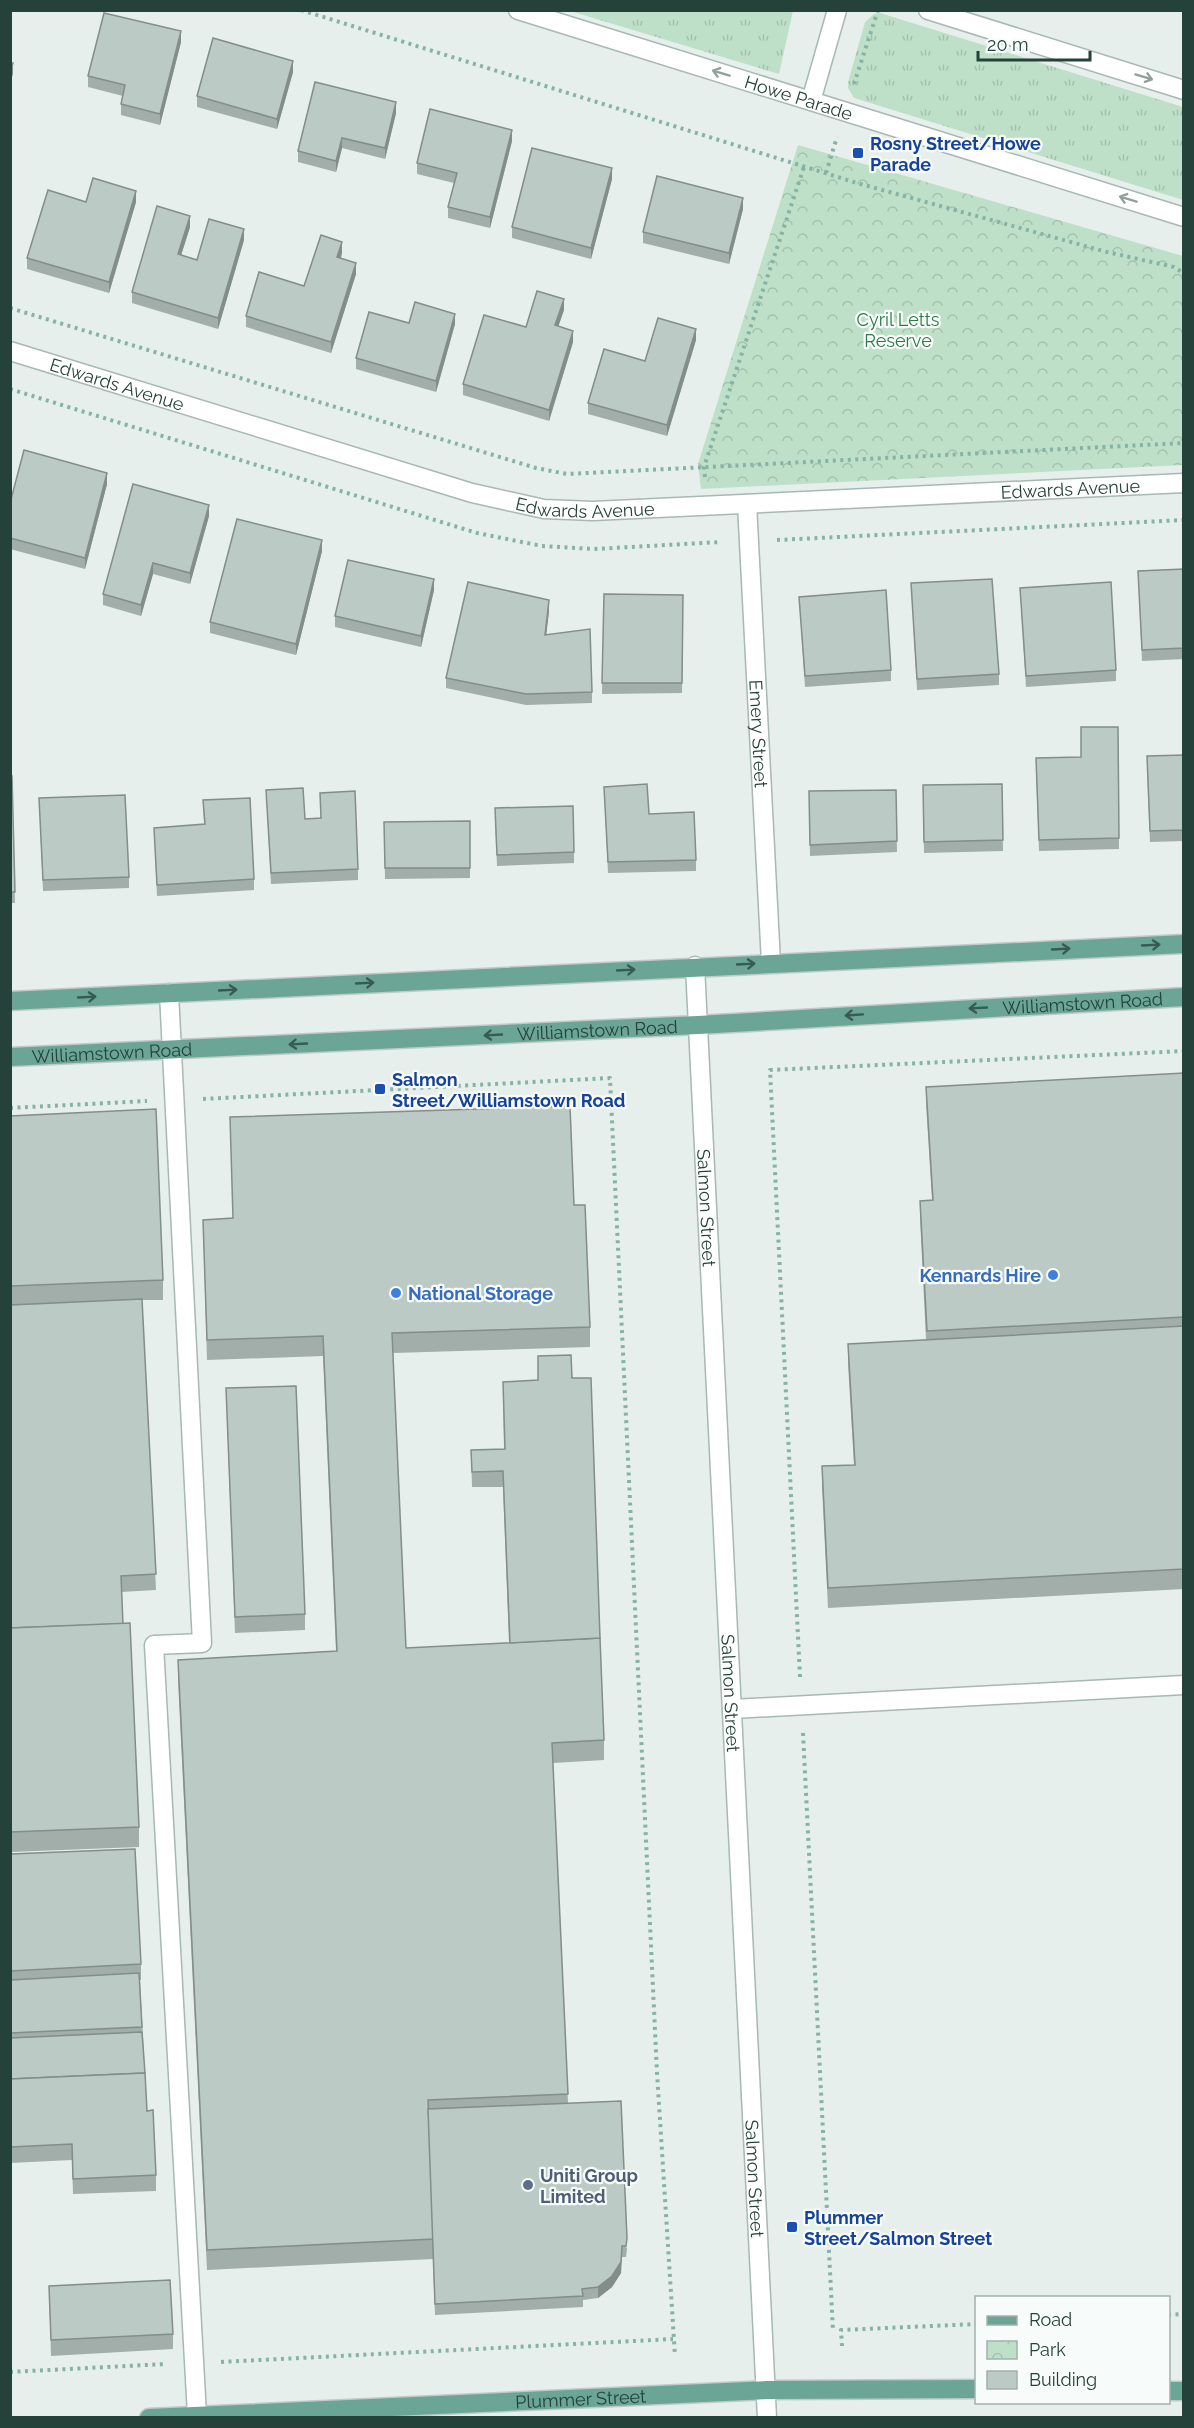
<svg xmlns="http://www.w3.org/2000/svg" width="1194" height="2428" font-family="Raleway,sans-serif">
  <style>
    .grass { fill: url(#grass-tufts) }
    .park { fill: url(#park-crowns) }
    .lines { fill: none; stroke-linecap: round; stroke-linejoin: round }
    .service-casing { stroke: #a8b8b2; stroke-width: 21 }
    .minor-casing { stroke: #a8b8b2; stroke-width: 21 }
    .tertiary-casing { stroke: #a8b8b2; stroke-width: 21 }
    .primary-casing { stroke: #c2cac8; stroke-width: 21 }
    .path { stroke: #86b3a5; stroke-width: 4; stroke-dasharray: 3 4.5; stroke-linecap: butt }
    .service { stroke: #fff; stroke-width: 18 }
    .minor { stroke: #fff; stroke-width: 18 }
    .tertiary { stroke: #fff; stroke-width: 18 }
    .primary { stroke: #6aa596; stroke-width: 18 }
    .wall { fill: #a1aea9 }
    .shaded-wall { fill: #838d89 }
    .building { fill: #bbcac4; stroke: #838d89; stroke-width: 1.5 }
    .oneway { stroke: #92a09c }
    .oneway2 { stroke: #365b51 }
    .transit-dot { fill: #1a4fb4; stroke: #f7fbf9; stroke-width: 2 }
    .shop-dot { fill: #3f7fe0; stroke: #f7fbf9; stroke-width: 2 }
    .service-dot { fill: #5c6f8a; stroke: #f7fbf9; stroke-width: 2 }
    .labels { text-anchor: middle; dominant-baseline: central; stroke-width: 4.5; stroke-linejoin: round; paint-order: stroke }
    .street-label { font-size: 18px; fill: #24423a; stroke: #f7fbf9 }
    .transit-label { font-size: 18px; font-weight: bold; fill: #164399; stroke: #f7fbf9; text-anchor: start }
    .park-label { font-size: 18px; fill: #2d7a4b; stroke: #f7fbf9 }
    .shop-label { font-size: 18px; font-weight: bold; fill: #366cbe; stroke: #f7fbf9; text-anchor: end }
    .service-label { font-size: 18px; font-weight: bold; fill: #4e5e75; stroke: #f7fbf9; text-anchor: start }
  </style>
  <defs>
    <pattern id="grass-tufts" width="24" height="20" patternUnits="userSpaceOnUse" patternTransform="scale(1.5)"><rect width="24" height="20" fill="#bfe0c8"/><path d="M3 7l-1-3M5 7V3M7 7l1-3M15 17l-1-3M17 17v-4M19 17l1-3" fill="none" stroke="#a4c1ad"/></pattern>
    <pattern id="park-crowns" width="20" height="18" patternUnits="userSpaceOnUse" patternTransform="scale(1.5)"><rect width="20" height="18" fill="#bfe0c8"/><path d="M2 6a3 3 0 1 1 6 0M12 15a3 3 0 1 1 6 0" fill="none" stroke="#a4c1ad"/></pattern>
  </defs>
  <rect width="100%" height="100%" fill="#e6efeb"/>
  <g class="grass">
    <polygon points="570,11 793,11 779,74"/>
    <polygon points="880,13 1183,107 1183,200 854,98 848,88 848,82 865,22 874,14"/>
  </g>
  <polygon class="park" points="798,145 1183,256 1183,465 701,489 698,464"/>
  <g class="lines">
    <defs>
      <g id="service">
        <polyline points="169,993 202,1643 154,1645 197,2415"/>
        <polyline points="733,1709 1184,1685"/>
      </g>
      <g id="minor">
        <path id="s1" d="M518 10 1184 217"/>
        <polyline points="928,10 1184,90"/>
        <polyline points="811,101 837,10"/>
        <path id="s2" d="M10 351 472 493 544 509 593 511 1184 483"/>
        <path id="s3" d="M747 504 771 963"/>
      </g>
      <g id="tertiary">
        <path id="s4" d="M695 966 767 2418"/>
      </g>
      <g id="primary">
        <polyline points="10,1001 1184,944"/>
        <path id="s5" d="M10 1057 698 1025 1184 997"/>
        <polyline points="1168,2391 1184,2391"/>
        <path id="s6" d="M149 2418 767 2390 976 2389"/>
      </g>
    </defs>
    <use href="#service" class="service-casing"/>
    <use href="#minor" class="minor-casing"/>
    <use href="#tertiary" class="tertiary-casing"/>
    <use href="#primary" class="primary-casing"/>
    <g class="path">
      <polyline points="301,10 857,183 1107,252 1174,267 1184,273"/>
      <polyline points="854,84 878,10"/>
      <polyline points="826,173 837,137"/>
      <polyline points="10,308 536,468 567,474 1184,443"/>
      <polyline points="10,389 477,533 542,546 594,549 721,542"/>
      <polyline points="705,477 704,467 804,167"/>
      <polyline points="777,540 1184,520"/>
      <polyline points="203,1099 610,1078 657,2073 675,2356"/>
      <polyline points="10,1108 147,1101"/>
      <polyline points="800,1677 770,1070 1184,1051"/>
      <polyline points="803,1733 833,2331"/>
      <polyline points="1168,2315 1184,2314"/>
      <polyline points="842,2346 841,2330 976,2324"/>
      <polyline points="221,2362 673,2339"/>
      <polyline points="10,2372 166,2364"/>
    </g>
    <use href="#service" class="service"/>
    <use href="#minor" class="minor"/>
    <use href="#tertiary" class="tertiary"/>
    <use href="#primary" class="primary"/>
  </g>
  <g class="wall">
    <polygon points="181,42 160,125 121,115 121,104 123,96 88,87 88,76"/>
    <polygon points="293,72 277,129 197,107 197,96"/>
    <polygon points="396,113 385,159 342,148 336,172 298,162 298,151"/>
    <polygon points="512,141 490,228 448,218 448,207 454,183 417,174 417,163"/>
    <polygon points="612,179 591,259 512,238 512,227"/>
    <polygon points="86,202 136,202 109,293 27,269 27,258"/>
    <polygon points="743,209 729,264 643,243 643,232"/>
    <polygon points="190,227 181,255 197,260 244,240 218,329 132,303 132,292"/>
    <polygon points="342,253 341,258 356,274 331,353 246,327 246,316 304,286"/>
    <polygon points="564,310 558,326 573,342 549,421 463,395 463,384 526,327"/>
    <polygon points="409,323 455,324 436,392 356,369 356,358"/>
    <polygon points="696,340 667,436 588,414 588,403 645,361"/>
    <polygon points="107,484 85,569 10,549 10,503"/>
    <polygon points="209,516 190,584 153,574 141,616 103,605 103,594"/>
    <polygon points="322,551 296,655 210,633 210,622"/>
    <polygon points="1184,569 1184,659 1142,661 1138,571"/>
    <polygon points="911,583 999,674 999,685 917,690"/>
    <polygon points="1020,588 1116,670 1116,681 1026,687"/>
    <polygon points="434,590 421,647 335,627 335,616"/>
    <polygon points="604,594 683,595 682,693 602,694"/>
    <polygon points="799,597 891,670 891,681 805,687"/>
    <polygon points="549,611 546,635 592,692 592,703 526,705 446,688 446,678"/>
    <polygon points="1118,727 1119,849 1039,851 1036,769 1081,757"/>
    <polygon points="1184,755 1184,841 1150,842 1147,767"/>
    <polygon points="10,776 12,776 15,903 10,903"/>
    <polygon points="1002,784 1003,851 924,853 923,785"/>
    <polygon points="604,787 649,814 696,860 696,871 608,873"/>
    <polygon points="266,790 305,819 321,818 320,793 358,869 358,880 271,884"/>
    <polygon points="896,790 897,852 810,856 809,802"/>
    <polygon points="39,798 129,877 129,888 43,891"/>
    <polygon points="203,800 254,879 254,890 157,896 154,828 204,824"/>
    <polygon points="495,819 574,852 574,863 497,866"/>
    <polygon points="470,821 470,878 385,879 384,822"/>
    <polygon points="1184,1073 1184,1589 828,1608 822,1486 822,1466 854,1465 848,1364 848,1344 926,1340 920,1217 920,1201 932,1200 926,1103 926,1087"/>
    <polygon points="10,1116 163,1280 163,1300 142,1300 156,1590 121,1592 123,1624 139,1827 139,1847 10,1852"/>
    <polygon points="230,1117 574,1205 590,1327 590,1347 393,1353 406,1648 509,1643 503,1487 472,1487 471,1450 504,1449 503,1382 538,1380 538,1356 572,1378 604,1740 604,1760 553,1763 568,2103 627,2249 626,2257 622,2257 621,2273 612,2287 598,2298 583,2300 583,2307 435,2315 433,2259 207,2270 178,1680 178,1660 336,1651 323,1356 207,1360 203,1220 233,1218"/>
    <polygon points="226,1388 305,1614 305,1630 235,1633"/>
    <polygon points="10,1854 141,1964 141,1980 140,1980 147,2111 156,2175 156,2191 73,2194 72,2160 10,2163"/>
    <polygon points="49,2286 173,2334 173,2349 51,2356"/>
  </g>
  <g class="shaded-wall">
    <polygon points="181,31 181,42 160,125 160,114"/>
    <polygon points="293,61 293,72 277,129 277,119"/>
    <polygon points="13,63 13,74 10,83 10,73"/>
    <polygon points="396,102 396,113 385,159 385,148"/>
    <polygon points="512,130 512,141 490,228 490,217"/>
    <polygon points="342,138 342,148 336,172 336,161"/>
    <polygon points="612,168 612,179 591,259 591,248"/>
    <polygon points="136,191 136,202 109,293 109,282"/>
    <polygon points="743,198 743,209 729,264 729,253"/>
    <polygon points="190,216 190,227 178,265 178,254"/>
    <polygon points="244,229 244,240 218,329 218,318"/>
    <polygon points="342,242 342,253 337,268 337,257"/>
    <polygon points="356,263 356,274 331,353 331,342"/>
    <polygon points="564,299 564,310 555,336 555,325"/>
    <polygon points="455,314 455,324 436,392 436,381"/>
    <polygon points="696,329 696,340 667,436 667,425"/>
    <polygon points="573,331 573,342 549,421 549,410"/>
    <polygon points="107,473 107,484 85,569 85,558"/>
    <polygon points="209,505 209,516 190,584 190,573"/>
    <polygon points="322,540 322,551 296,655 296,644"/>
    <polygon points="153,563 153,574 141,616 141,605"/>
    <polygon points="434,579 434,590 421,647 421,636"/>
    <polygon points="549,600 549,611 545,646 545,635"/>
    <polygon points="622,2246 621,2273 612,2287 598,2298 598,2287"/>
  </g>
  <g class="building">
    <polygon points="104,13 181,31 160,114 121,104 125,85 88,76"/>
    <polygon points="213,38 293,61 277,119 197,96"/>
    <polygon points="10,63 13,63 10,73"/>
    <polygon points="315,82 396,102 385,148 342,138 336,161 298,151"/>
    <polygon points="430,109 512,130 490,217 448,207 457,173 417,163"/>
    <polygon points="532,148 612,168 591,248 512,227"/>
    <polygon points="657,176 743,198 729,253 643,232"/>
    <polygon points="93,178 136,191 109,282 27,258 48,190 86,202"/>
    <polygon points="157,206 190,216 178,254 197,260 209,219 244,229 218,318 132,292"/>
    <polygon points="321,235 342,242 337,257 356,263 331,342 246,316 259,272 304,286"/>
    <polygon points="537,291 564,299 555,325 573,331 549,410 463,384 484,315 526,327"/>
    <polygon points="415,302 455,314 436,381 356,358 369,312 409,323"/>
    <polygon points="658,318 696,329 667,425 588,403 604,349 645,361"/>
    <polygon points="24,450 107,473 85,558 10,538 10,503"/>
    <polygon points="133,484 209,505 190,573 153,563 141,605 103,594"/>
    <polygon points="237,519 322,540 296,644 210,622"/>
    <polygon points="348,560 434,579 421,636 335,616"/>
    <polygon points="1184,569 1184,648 1142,650 1138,571"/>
    <polygon points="992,579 999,674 917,679 911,583"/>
    <polygon points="468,582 549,600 545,635 590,629 592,692 526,694 446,678"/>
    <polygon points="1111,582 1116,670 1026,676 1020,588"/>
    <polygon points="886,590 891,670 805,676 799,597"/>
    <polygon points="604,594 683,595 682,683 602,683"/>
    <polygon points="1081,727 1118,727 1119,838 1039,840 1036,758 1081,757"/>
    <polygon points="1184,755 1184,830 1150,831 1147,756"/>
    <polygon points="10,776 12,776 15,892 10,892"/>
    <polygon points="647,784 649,814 694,812 696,860 608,862 604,787"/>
    <polygon points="1002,784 1003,840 924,842 923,785"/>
    <polygon points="303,788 305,819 321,818 320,793 355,791 358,869 271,873 266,790"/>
    <polygon points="896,790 897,841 810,845 809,791"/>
    <polygon points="125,795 129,877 43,880 39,798"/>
    <polygon points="250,798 254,879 157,885 154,828 205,824 203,800"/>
    <polygon points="573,806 574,852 497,855 495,808"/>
    <polygon points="470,821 470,868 385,868 384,822"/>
    <polygon points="1184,1073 1184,1317 927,1331 920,1201 933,1200 926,1087"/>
    <polygon points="570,1106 574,1205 585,1205 590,1327 392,1333 406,1648 600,1638 604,1740 552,1743 568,2094 428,2100 434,2239 207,2250 178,1660 337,1651 323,1336 207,1340 203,1220 233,1218 230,1117"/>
    <polygon points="156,1109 163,1280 10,1286 10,1116"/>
    <polygon points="142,1299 156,1574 121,1576 123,1624 10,1628 10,1305"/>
    <polygon points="1184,1326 1184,1569 828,1588 822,1466 855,1465 848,1344"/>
    <polygon points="571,1355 572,1378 591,1378 600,1638 510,1643 503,1471 472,1472 471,1450 505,1449 503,1382 538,1380 538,1356"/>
    <polygon points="296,1386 305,1614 235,1617 226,1388"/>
    <polygon points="130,1623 139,1827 10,1832 10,1628"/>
    <polygon points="135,1849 141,1964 10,1971 10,1854"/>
    <polygon points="139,1973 142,2027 10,2033 10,1980"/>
    <polygon points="142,2032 145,2073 10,2079 10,2038"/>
    <polygon points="145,2073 147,2111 153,2110 156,2175 73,2179 72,2144 10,2147 10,2079"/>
    <polygon points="621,2101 627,2238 626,2246 622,2246 621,2262 612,2276 598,2287 582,2289 583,2296 435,2304 428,2109"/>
    <polygon points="170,2280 173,2334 51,2340 49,2286"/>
  </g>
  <defs><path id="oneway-shaft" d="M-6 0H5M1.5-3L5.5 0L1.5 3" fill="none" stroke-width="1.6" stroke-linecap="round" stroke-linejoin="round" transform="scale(1.5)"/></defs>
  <g class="oneway">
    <use href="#oneway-shaft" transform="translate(721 73) rotate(-163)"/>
    <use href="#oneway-shaft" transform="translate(1144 77) rotate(17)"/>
    <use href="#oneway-shaft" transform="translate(1128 199) rotate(-163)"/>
  </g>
  <g class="oneway2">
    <use href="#oneway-shaft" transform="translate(1151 945) rotate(-3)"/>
    <use href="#oneway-shaft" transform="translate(1061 949) rotate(-3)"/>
    <use href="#oneway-shaft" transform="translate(746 964) rotate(-3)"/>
    <use href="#oneway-shaft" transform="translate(626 970) rotate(-3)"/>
    <use href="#oneway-shaft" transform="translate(365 983) rotate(-3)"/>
    <use href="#oneway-shaft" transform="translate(228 990) rotate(-3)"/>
    <use href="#oneway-shaft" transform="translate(87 997) rotate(-3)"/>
    <use href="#oneway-shaft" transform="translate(978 1008) rotate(177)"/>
    <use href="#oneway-shaft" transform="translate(854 1015) rotate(176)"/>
    <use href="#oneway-shaft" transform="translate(493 1035) rotate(177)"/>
    <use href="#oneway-shaft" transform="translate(298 1044) rotate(177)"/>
  </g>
  <g class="transit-dot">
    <rect x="852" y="147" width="12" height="12" rx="3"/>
    <rect x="374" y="1083" width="12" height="12" rx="3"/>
    <rect x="786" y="2221" width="12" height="12" rx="3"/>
  </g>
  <g class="shop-dot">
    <circle cx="1053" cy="1275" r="6"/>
    <circle cx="396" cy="1293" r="6"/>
  </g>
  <circle class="service-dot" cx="528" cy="2185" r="6"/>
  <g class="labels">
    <g class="street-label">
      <text stroke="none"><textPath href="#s1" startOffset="294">Howe Parade</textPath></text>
      <text stroke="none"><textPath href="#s2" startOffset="112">Edwards Avenue</textPath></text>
      <text stroke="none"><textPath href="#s2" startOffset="1084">Edwards Avenue</textPath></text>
      <text stroke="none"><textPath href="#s2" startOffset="598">Edwards Avenue</textPath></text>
      <text stroke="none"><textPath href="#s3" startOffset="230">Emery Street</textPath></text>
      <text stroke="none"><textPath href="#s5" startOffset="1074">Williamstown Road</textPath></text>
      <text stroke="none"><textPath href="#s5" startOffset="588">Williamstown Road</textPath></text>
      <text stroke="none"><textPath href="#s5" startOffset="102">Williamstown Road</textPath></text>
      <text stroke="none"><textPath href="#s4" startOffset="242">Salmon Street</textPath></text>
      <text stroke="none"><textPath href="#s4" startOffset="728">Salmon Street</textPath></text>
      <text stroke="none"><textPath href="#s4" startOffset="1214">Salmon Street</textPath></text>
      <text stroke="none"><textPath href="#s6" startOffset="432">Plummer Street</textPath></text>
    </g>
    <g class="transit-label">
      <text x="870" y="143">Rosny Street/Howe<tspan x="870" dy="21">Parade</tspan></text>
      <text x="392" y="1079">Salmon<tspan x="392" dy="21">Street/Williamstown Road</tspan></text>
      <text x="804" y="2217">Plummer<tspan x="804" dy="21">Street/Salmon Street</tspan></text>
    </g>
    <g class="park-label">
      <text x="898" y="319">Cyril Letts<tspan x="898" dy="21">Reserve</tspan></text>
    </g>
    <g class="shop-label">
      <text x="1041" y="1275">Kennards Hire</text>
      <text x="408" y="1293" text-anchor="start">National Storage</text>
    </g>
    <g class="service-label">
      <text x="540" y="2175">Uniti Group<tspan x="540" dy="21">Limited</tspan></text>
    </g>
  </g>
  <rect width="1194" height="2428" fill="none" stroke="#24423a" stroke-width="24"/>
  <rect x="975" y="2296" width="195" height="108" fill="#f7fbf9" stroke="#a3b1ad" stroke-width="1.5"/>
  <rect x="987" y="2316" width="30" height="9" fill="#6aa596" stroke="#a3b1ad" stroke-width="1.5"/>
  <text x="1029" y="2326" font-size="18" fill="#24423a">Road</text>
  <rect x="987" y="2341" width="30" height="18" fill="url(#park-crowns)" stroke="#a3b1ad" stroke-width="1.5"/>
  <text x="1029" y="2356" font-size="18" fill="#24423a">Park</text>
  <rect x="987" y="2371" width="30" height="18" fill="#bbcac4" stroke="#a3b1ad" stroke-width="1.5"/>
  <text x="1029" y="2386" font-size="18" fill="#24423a">Building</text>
  <path d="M978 51v9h112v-9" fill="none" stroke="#24423a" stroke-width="3"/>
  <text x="987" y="51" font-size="18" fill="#24423a" stroke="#f7fbf9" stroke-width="4.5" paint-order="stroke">20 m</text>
</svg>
